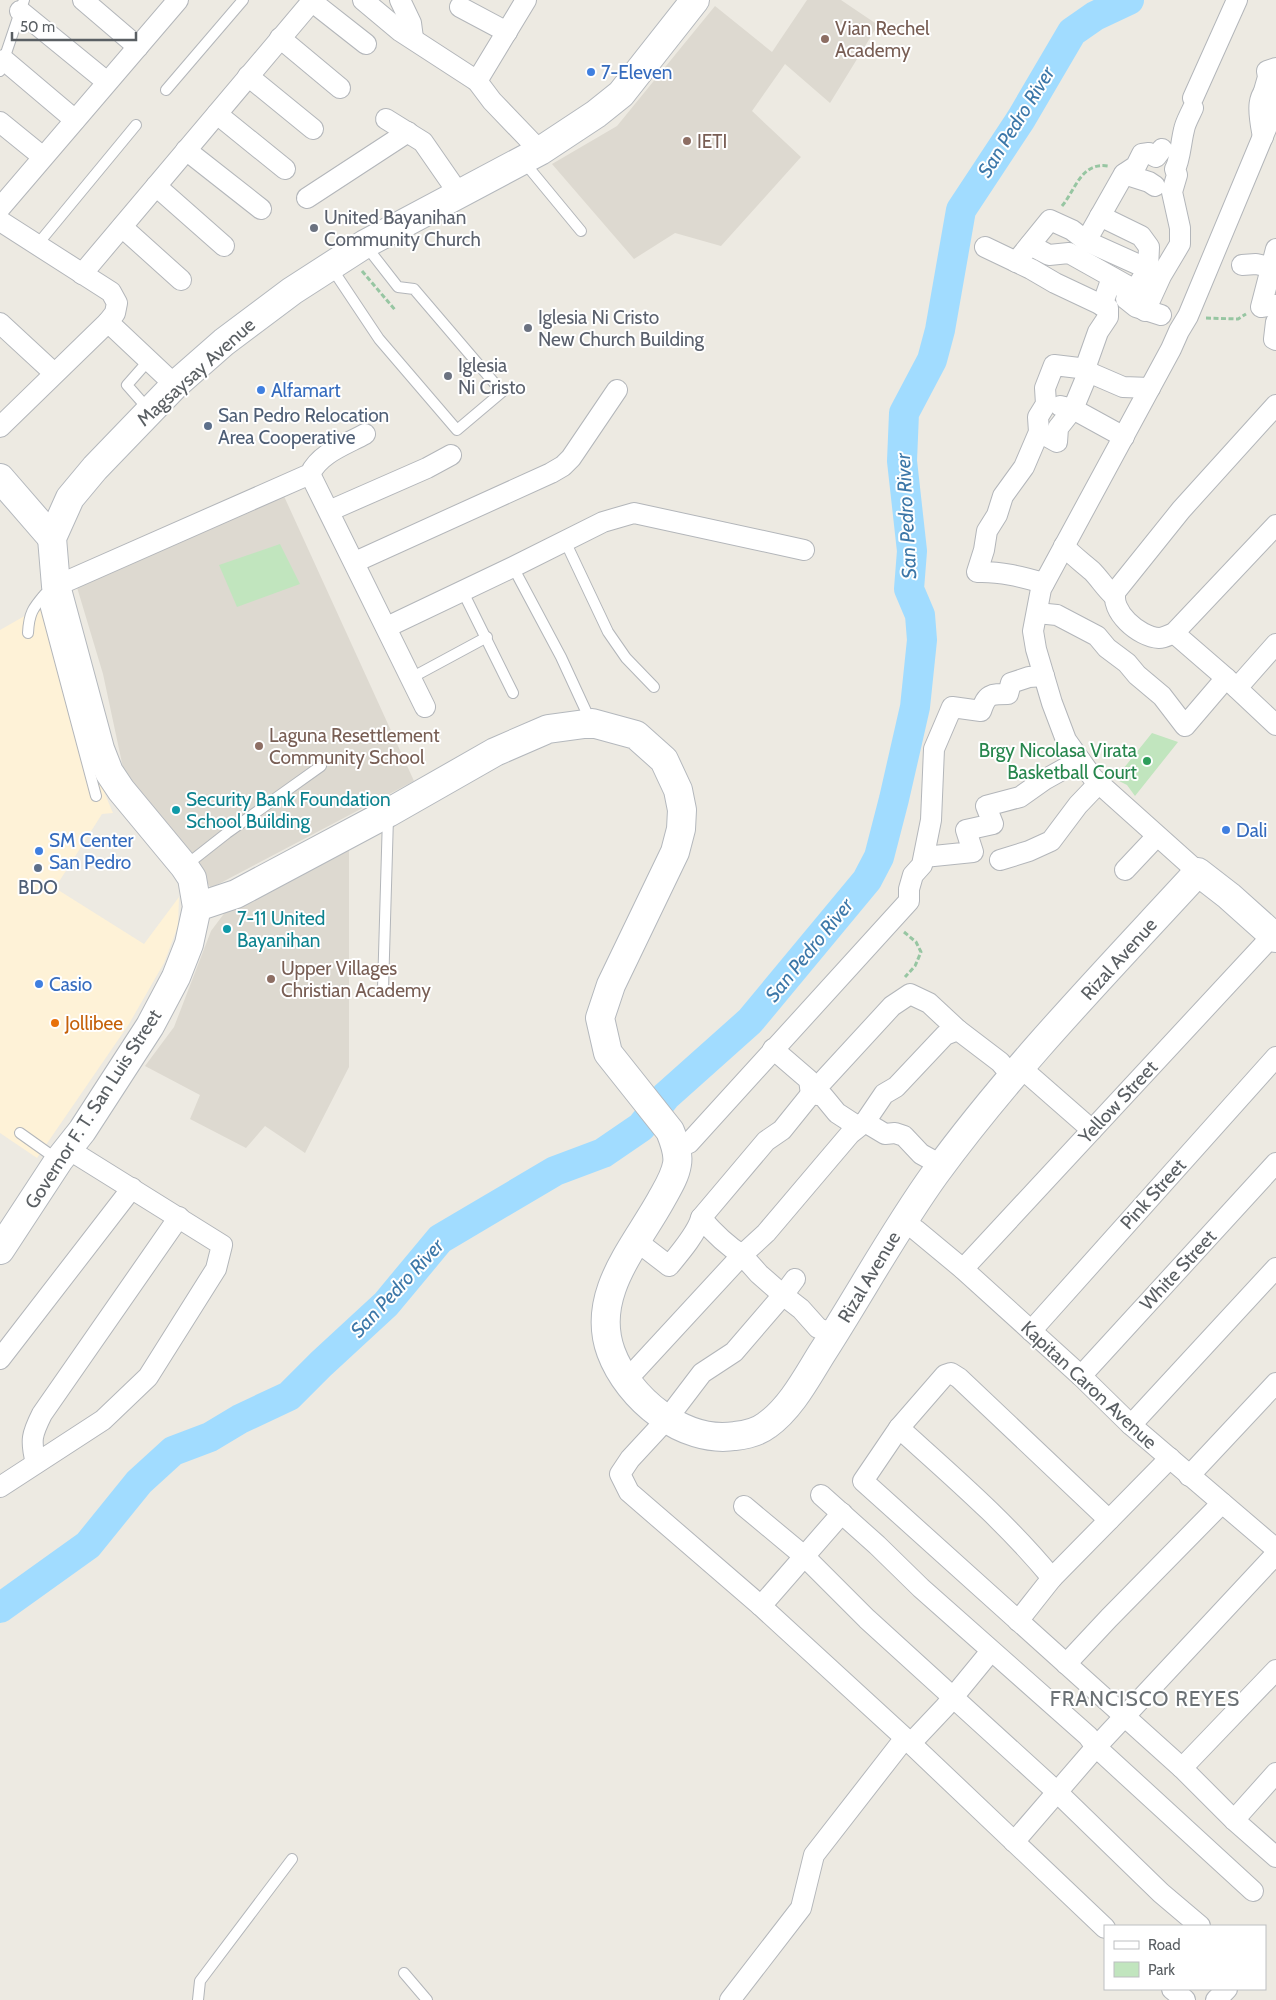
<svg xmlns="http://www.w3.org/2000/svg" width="1276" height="2000" font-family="Cabin,sans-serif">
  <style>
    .commercial { fill: #fef2d7 }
    .education { fill: #ddd9d0 }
    .green { fill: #c1e5be }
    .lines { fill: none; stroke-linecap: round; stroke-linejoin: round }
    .river { stroke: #a1dcff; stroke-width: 30 }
    .lane-casing { stroke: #b3b6ba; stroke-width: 12 }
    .street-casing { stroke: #b3b6ba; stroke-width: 22 }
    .secondary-casing { stroke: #b4b8bd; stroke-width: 30 }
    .path { stroke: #97c6a2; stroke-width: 3; stroke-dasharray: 5 2.5; stroke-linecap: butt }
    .lane { stroke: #fff; stroke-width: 10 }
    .street { stroke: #fff; stroke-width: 20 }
    .secondary { stroke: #fff; stroke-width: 28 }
    .education-dot { fill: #8d6e63; stroke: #fff; stroke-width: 2 }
    .shop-dot { fill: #3f7fe0; stroke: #fff; stroke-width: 2 }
    .worship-dot { fill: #6b7280; stroke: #fff; stroke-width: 2 }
    .service-dot { fill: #5c6f8a; stroke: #fff; stroke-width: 2 }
    .leisure-dot { fill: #2e9e5b; stroke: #fff; stroke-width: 2 }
    .culture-dot { fill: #0f9aa8; stroke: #fff; stroke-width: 2 }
    .food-dot { fill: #e8710a; stroke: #fff; stroke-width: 2 }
    .labels { text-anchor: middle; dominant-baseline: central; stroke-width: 4; stroke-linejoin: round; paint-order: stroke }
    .education-label { font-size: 19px; fill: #785e54; stroke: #fff; text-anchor: start }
    .shop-label { font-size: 19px; fill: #366cbe; stroke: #fff; text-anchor: start }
    .worship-label { font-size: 19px; fill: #5b616d; stroke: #fff; text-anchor: start }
    .street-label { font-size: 19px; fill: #5a5f63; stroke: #fff }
    .service-label { font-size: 19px; fill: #4e5e75; stroke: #fff; text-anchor: start }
    .leisure-label { font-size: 19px; fill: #27864d; stroke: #fff; text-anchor: end }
    .culture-label { font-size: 19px; fill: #0d838f; stroke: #fff; text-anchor: start }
    .food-label { font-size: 19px; fill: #c56008; stroke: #fff; text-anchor: start }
    .water-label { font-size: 20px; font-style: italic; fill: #3c77a8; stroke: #fff }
    .quarter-label { font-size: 21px; letter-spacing: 1px; fill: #6b7175; stroke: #fff }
  </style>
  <rect width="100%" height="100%" fill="#edeae2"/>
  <polygon class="commercial" points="49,602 97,775 113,813 102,814 55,888 144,944 179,897 178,926 164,963 129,1024 37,1158 0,1133 0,630"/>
  <g class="education">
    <polygon points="807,0 841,0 878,25 830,103 785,64 752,111 801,157 721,246 675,233 634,259 552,164 617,126 715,6 772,52"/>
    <polygon points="283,494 414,781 211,888 125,777 103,674 76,584"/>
    <polygon points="349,837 349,1067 305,1153 265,1126 246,1148 190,1119 200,1095 145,1066 174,1027 211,931 238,895"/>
  </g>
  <g class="green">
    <polygon points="280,544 300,584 237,607 219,565"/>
    <polygon points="1152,733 1178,742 1135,796 1127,785 1115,779"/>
  </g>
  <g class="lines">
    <polyline class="river" points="0,1608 88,1545 139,1482 173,1451 210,1437 240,1419 289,1396 321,1364 386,1304 440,1239 555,1171 603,1153 641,1127 666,1096 750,1021 867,880 879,857 894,799 915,707 922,640 920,615 909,589 912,551 902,461 904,413 932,360 940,330 961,210 1021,119 1072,32 1095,16 1129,0"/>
    <defs>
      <g id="lane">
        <polyline points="0,71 24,0"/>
        <polyline points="166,90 243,0"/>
        <polyline points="524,162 581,231"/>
        <polyline points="37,245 136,125"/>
        <polyline points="331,267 379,339 457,430 502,392 414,289 398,287 366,246"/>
        <polyline points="149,410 127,385 149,360"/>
        <polyline points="565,541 608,632 626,658 654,687"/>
        <polyline points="513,567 561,657 591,722"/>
        <polyline points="462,590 513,693"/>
        <polyline points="43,597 96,796"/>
        <path d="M28 633C29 613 33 608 45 594"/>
        <polyline points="411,678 487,637"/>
        <polyline points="185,866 227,833 321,766"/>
        <polyline points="383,989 388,817"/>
        <polyline points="20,1133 58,1160"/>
        <polyline points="404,1973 427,2000"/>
        <polyline points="198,2000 200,1981 292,1859"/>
      </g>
      <g id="street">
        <polyline points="83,0 138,47"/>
        <polyline points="310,0 366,44"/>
        <polyline points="363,0 400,31 477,81 492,101 540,151"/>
        <polyline points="400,0 411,23 413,38"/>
        <polyline points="460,7 507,32"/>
        <polyline points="20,11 107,82"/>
        <polyline points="280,38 340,88"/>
        <polyline points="4,60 75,120"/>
        <polyline points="248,76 313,129"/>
        <polyline points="477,81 526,0"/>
        <polyline points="1264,91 1268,77 1267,71 1276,68"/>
        <polyline points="1193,98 1237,0"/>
        <polyline points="217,114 285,169"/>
        <polyline points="386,119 423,142 459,194"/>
        <polyline points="0,122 43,157"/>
        <path d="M1263 137C1260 120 1252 89 1276 86"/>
        <polyline points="186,150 261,209"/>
        <polyline points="1124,174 1136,166 1142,154 1149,153 1156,157 1162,149"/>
        <polyline points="156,186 224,246"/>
        <polyline points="307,198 408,132"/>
        <polyline points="0,208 178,0"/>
        <polyline points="1100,216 1141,236 1149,247 1148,269"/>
        <polyline points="0,221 111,292 117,303 115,313 108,322"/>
        <polyline points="122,227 181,280"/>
        <polyline points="1086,241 1124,174 1149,182 1155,186"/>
        <polyline points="1030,245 1049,255 1069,253 1135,290 1110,283 1102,306"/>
        <polyline points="985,247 1031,269 1055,283 1108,308 1108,317 1098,332 1087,363 1088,373 1073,409 1058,428 1057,442 1039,432"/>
        <polyline points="1276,249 1261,307 1276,305"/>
        <polyline points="1016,262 1050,220 1072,230 1086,241 1148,269 1135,290 1126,299 1136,307 1161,315"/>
        <polyline points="1242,265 1256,264 1270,267"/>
        <polyline points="82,274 313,0"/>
        <path d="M1145 311 1161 276 1180 244V228L1172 192 1177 175 1175 169C1180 161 1181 141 1184 130 1185 123 1190 115 1193 108"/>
        <polyline points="1276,322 1274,339 1276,340"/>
        <polyline points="0,323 54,373"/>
        <path d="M1276 405 1181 510 1116 591C1109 611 1139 637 1159 638 1164 638 1169 635 1174 633L1276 525"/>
        <polyline points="1060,406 1073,409 1124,437"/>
        <polyline points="0,427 108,322 175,385"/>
        <polyline points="310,474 425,707"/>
        <polyline points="329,511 427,468 451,455"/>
        <path d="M1064 546C1073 556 1083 563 1092 571 1100 579 1105 588 1114 596"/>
        <polyline points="355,562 551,473 563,466 571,458 617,390"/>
        <path d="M1044 583C1022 577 1000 571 977 572L984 550 987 531 997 515 1003 496 1024 467 1039 432 1038 417 1046 404 1045 388 1054 365 1079 368 1123 387 1150 388"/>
        <path d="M56 586 310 474C320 453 345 445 365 434"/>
        <polyline points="1037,613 1057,615 1097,636 1107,648 1127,663 1137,675 1162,696 1185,726 1226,678"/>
        <polyline points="387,627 513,567 603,522 634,513 804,550"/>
        <polyline points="1174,633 1226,678 1276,725"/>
        <polyline points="1237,688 1276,644"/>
        <polyline points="924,857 973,852 966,830 993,824 986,806 1020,797 1044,780 1080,760"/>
        <polyline points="1000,860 1029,851 1051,841 1078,805 1099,783"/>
        <polyline points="1125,870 1157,836"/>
        <polyline points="1198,872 1093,778 1066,740 1052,703 1036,649 1033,631 1041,589 1171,349 1179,331 1188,316 1276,105"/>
        <polyline points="773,1049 809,1080 811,1094 823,1096 837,1113 857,1126 865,1122 885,1134 895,1133 904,1136 921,1154 941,1165"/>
        <polyline points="1020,1067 1092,1130"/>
        <path d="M676 1146H682L689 1143 909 901V889L913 875 922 865 931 820 934 749 952 707 981 711C987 694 990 694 1008 694L1011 683 1029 677 1044 676"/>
        <polyline points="701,1218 766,1141 782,1130 811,1094 892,1006 910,994 929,1003 958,1030"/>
        <polyline points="903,1222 916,1230 963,1269 1081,1376 1131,1425 1276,1549"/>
        <path d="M643 1246 669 1266C679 1254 697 1233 701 1218 713 1232 726 1245 742 1255L766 1233 850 1134 865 1122 884 1094 896 1087 945 1035 958 1030 1000 1062 1012 1076"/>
        <polyline points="963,1269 1273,935"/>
        <polyline points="795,1279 783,1295 801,1309 818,1328 834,1334"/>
        <polyline points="1031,1331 1276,1057"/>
        <polyline points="0,1359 132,1188"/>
        <polyline points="633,1373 742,1255 759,1274 783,1295 734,1352 702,1373 667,1419 630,1459 620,1474 629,1492 761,1606 905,1738 1105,1928"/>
        <polyline points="1081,1376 1276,1163"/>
        <polyline points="1131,1425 1276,1268"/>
        <path d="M899 1428C952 1476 1006 1522 1052 1578"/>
        <path d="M36 1463C30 1440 32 1434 42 1414L179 1217"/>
        <polyline points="1189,1476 1276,1383"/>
        <polyline points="0,1487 103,1420 148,1377 216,1269 222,1245 68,1149"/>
        <polyline points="821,1495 877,1545 921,1588 1088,1736 1096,1747 1253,1891"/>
        <polyline points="744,1506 804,1556 867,1619 1056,1791 1161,1893 1200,1926"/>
        <polyline points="1109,1520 959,1378 951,1373 945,1375 899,1428 863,1481 1182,1768 1234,1820 1276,1857"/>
        <polyline points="761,1606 842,1513"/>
        <polyline points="1018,1621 1052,1578 1170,1458"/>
        <polyline points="1066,1664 1109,1618 1222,1503"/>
        <polyline points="911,1743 945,1707 991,1651"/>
        <polyline points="1182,1768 1276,1670"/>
        <polyline points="1234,1820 1276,1773"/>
        <polyline points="1014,1842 1096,1747 1276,1554"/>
        <polyline points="1172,1989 1185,2000"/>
        <polyline points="730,2000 801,1908 814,1855 905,1738"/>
        <polyline points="1216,2000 1227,1989"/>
      </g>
      <g id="secondary">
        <polyline points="0,478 52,538"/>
        <path d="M197 907 236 894 388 813 495 752 548 729 592 723 636 735 664 760 678 790 682 810 681 829 675 852 611 985 600 1018 608 1053 670 1131C674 1141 679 1153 677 1164 675 1177 667 1189 661 1200 635 1247 590 1295 611 1352 628 1398 683 1444 735 1436 745 1435 758 1432 767 1425 791 1408 807 1377 822 1353 860 1294 894 1231 935 1174 1014 1066 1108 970 1198 872L1229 896 1276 938"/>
        <polyline points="0,1250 59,1160 82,1131 150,1026 176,977 189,944 197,907 192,878 184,866 121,790 109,772 100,749 56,586 52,538 70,498 95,468 175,385 224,342 292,291 365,244 540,151 596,114 621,94 695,0"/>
      </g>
    </defs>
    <use href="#lane" class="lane-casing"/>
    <use href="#street" class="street-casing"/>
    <use href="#secondary" class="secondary-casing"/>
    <g class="path">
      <path d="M1062 206C1076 189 1081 162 1108 166"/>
      <polyline points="362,271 396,311"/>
      <polyline points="1206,318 1238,319 1246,314"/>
      <polyline points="904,932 916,942 921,952 915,966 905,977"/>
    </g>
    <use href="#lane" class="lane"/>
    <use href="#street" class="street"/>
    <use href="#secondary" class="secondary"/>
  </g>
  <g class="education-dot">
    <circle cx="825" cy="39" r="5"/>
    <circle cx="687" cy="141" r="5"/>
    <circle cx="259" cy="746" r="5"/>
    <circle cx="271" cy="979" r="5"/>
  </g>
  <g class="shop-dot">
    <circle cx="591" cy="72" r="5"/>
    <circle cx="261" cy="390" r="5"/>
    <circle cx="1226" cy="830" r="5"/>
    <circle cx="39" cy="851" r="5"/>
    <circle cx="39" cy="984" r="5"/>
  </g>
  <g class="worship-dot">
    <circle cx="314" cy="228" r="5"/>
    <circle cx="528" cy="328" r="5"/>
    <circle cx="448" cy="376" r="5"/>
  </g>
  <g class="service-dot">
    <circle cx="208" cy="426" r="5"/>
    <circle cx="38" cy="868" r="5"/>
  </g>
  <circle class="leisure-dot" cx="1147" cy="761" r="5"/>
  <g class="culture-dot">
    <circle cx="176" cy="810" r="5"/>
    <circle cx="227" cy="929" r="5"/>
  </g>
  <circle class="food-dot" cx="55" cy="1023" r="5"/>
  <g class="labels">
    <g class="education-label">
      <text x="835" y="28">Vian Rechel<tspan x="835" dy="22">Academy</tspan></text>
      <text x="697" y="141">IETI</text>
      <text x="269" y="735">Laguna Resettlement<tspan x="269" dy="22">Community School</tspan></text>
      <text x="281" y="968">Upper Villages<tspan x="281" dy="22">Christian Academy</tspan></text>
    </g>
    <g class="shop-label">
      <text x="601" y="72">7-Eleven</text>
      <text x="271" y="390">Alfamart</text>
      <text x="1236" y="830">Dali</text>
      <text x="49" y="840">SM Center<tspan x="49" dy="22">San Pedro</tspan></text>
      <text x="49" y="984">Casio</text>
    </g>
    <g class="worship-label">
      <text x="324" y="217">United Bayanihan<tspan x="324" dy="22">Community Church</tspan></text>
      <text x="538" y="317">Iglesia Ni Cristo<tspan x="538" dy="22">New Church Building</tspan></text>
      <text x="458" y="365">Iglesia<tspan x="458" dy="22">Ni Cristo</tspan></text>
    </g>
    <g class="street-label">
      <text transform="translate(196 372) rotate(-42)">Magsaysay Avenue</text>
      <text transform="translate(1119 959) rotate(-48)">Rizal Avenue</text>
      <text transform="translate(1118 1102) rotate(-47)">Yellow Street</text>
      <text transform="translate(93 1109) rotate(-57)">Governor F. T. San Luis Street</text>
      <text transform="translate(1153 1194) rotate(-48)">Pink Street</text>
      <text transform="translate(1178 1270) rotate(-47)">White Street</text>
      <text transform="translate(869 1277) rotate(-59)">Rizal Avenue</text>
      <text transform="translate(1089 1385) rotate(43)">Kapitan Caron Avenue</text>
    </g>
    <g class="service-label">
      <text x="218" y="415">San Pedro Relocation<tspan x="218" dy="22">Area Cooperative</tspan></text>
      <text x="38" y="887" text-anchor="middle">BDO</text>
    </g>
    <g class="leisure-label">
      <text x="1137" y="750">Brgy Nicolasa Virata<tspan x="1137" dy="22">Basketball Court</tspan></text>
    </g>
    <g class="culture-label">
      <text x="186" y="799">Security Bank Foundation<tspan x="186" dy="22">School Building</tspan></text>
      <text x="237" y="918">7-11 United<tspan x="237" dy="22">Bayanihan</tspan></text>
    </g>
    <g class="food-label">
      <text x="65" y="1023">Jollibee</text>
    </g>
    <g class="water-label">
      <text transform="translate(1016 122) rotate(-58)">San Pedro River</text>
      <text transform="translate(906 516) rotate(-93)">San Pedro River</text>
      <text transform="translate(809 950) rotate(-51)">San Pedro River</text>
      <text transform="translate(397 1288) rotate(-47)">San Pedro River</text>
    </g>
    <g class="quarter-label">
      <text x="1145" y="1698">FRANCISCO REYES</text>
    </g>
  </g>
  <rect x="1104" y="1925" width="162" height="65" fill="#ffffff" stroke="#bdbfc1"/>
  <rect x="1114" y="1941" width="25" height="8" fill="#ffffff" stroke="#bdbfc1"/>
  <text x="1148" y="1950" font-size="15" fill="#5a5f63">Road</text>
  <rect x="1114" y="1962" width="25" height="15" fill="#c1e5be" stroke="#bdbfc1"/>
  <text x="1148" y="1975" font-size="15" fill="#5a5f63">Park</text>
  <path d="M12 32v8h124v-8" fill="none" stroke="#5a5f63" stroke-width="2.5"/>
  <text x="20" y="32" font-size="15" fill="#5a5f63" stroke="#ffffff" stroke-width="4" paint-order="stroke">50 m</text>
</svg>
